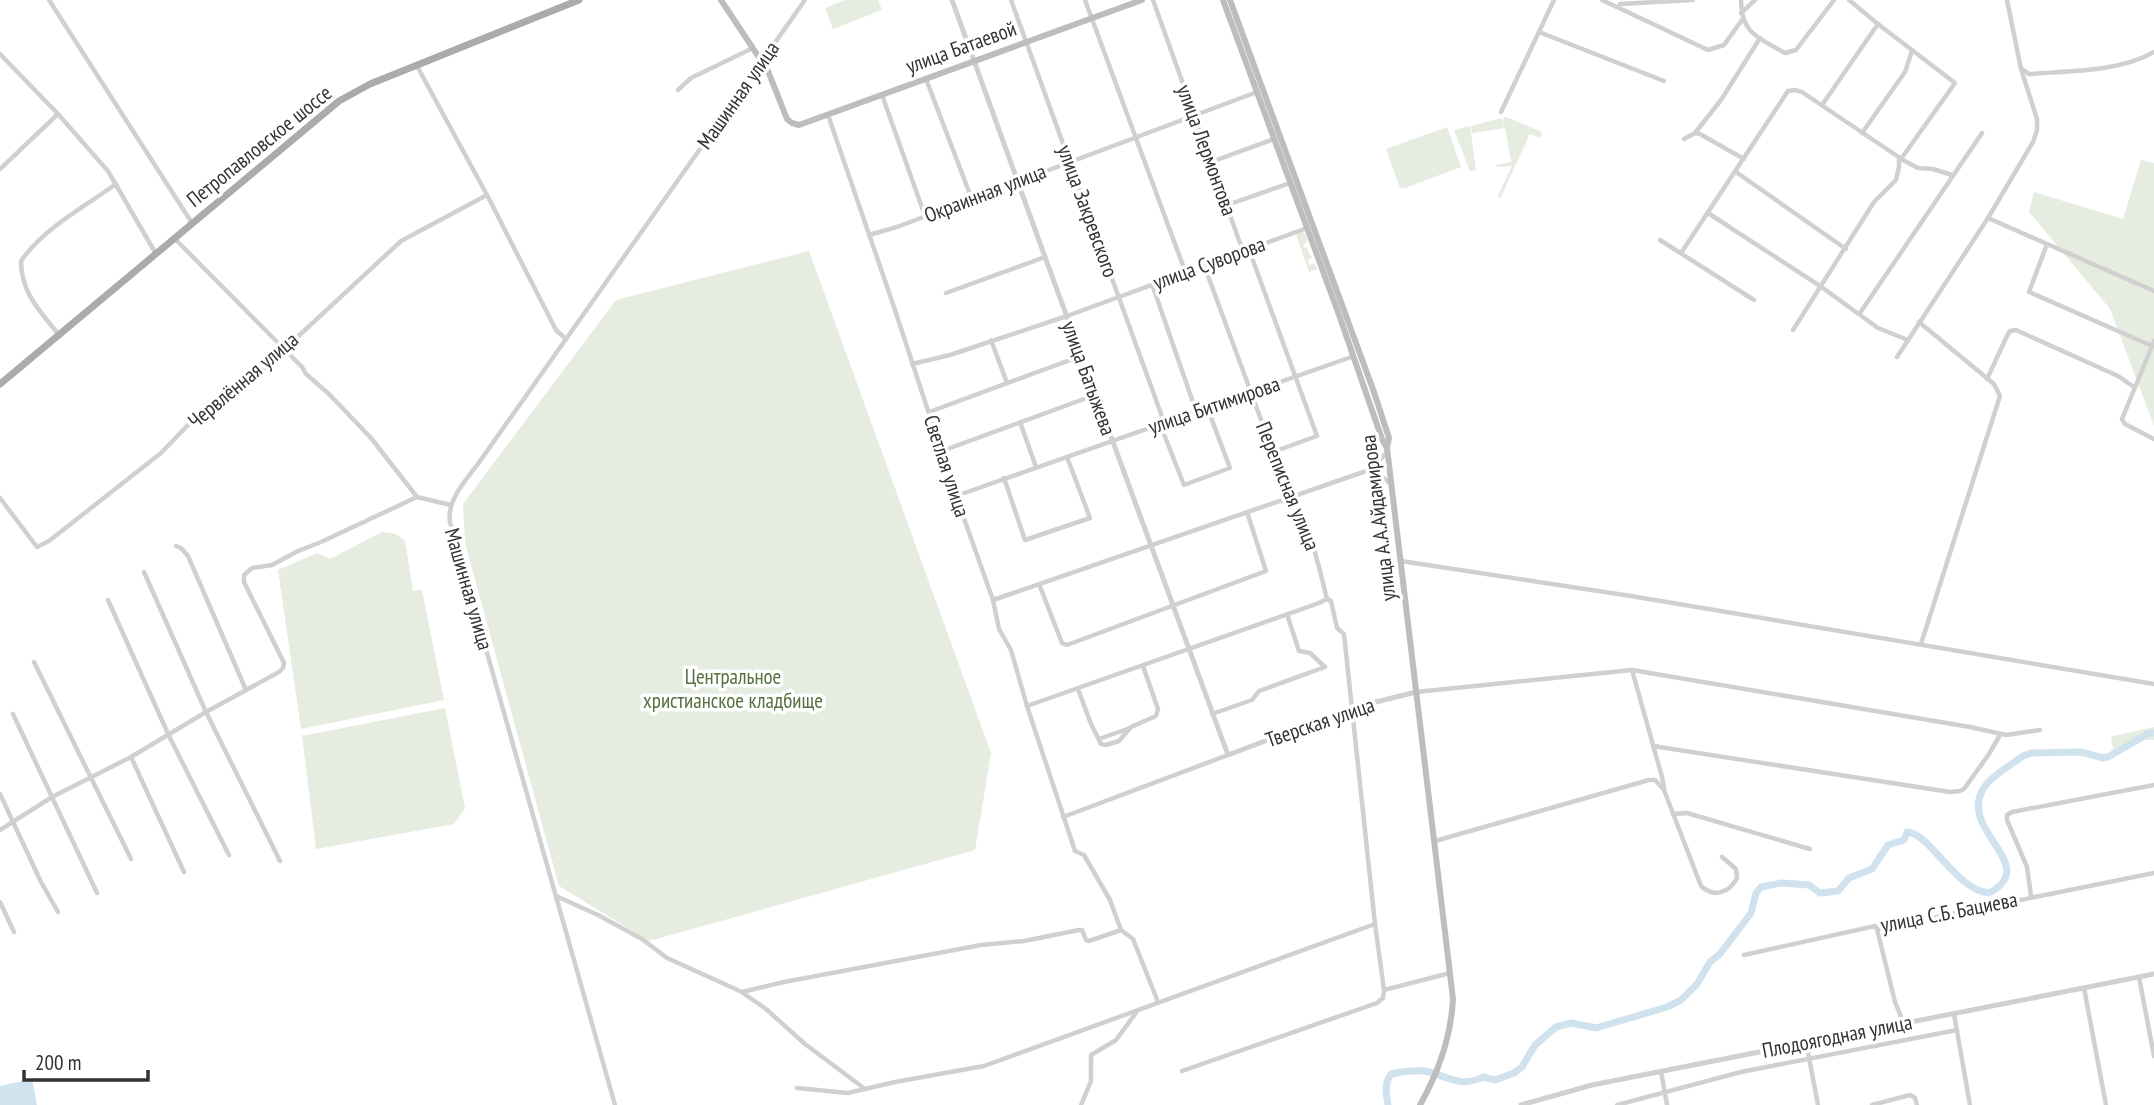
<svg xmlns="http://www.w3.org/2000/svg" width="2154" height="1105" font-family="'PT Sans Narrow',sans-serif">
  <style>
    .green { fill: #e6ecdf }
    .water { fill: #cfe2ee }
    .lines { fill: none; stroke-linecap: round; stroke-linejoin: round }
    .river { stroke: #cfe2ee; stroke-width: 7 }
    .minor { stroke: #d0d0d0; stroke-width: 4.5 }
    .tertiary { stroke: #d0d0d0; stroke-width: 5 }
    .secondary { stroke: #bdbdbd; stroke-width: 6 }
    .primary { stroke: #ababab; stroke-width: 7 }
    .labels { text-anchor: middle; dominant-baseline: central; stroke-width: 7; stroke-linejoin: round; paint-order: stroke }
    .street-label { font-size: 21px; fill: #333; stroke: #fff }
    .park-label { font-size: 21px; fill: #56703f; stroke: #fff }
  </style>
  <rect width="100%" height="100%" fill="#fff"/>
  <g class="green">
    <polygon points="845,0 878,0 882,10 833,29 825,8"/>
    <polygon points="1506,117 1542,132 1540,138 1530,134 1500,199 1498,195 1512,166 1497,167 1496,165 1511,162 1505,128 1472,133 1471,126 1502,118 1504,126 1503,118"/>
    <polygon points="1470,126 1476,170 1470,171 1454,130"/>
    <polygon points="1447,127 1461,167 1405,188 1400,188 1386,149"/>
    <polygon points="2141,160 2154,163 2154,426 2110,309 2029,212 2034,192 2123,219"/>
    <polygon points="1302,232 1306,235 1307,241 1303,246 1304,248 1308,247 1308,251 1312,258 1308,260 1309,265 1315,263 1317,269 1309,272 1296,234"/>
    <polygon points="809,251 991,753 975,850 649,941 559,886 465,543 463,504 616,300"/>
    <polygon points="382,532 396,534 405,541 413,591 422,590 444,700 301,729 278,570 317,553 330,559"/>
    <polygon points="445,708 465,808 454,824 316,849 302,736"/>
    <polygon points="2154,727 2154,740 2144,740 2120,754 2113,749 2111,738 2113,736"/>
  </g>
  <polygon class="water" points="32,1079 37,1105 0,1105 0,1086"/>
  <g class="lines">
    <path class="river" d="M1388 1105C1386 1093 1384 1084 1391 1074 1401 1072 1413 1070 1424 1071 1447 1075 1460 1089 1483 1077L1495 1080 1514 1073 1522 1067 1535 1045 1556 1027 1571 1023 1596 1028 1667 1007 1681 1000 1697 984 1710 962 1720 954 1751 913 1756 893 1761 887 1781 883 1809 885 1820 893 1838 891 1849 878 1872 869 1888 845 1904 840 1907 832C1930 833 1956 890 1989 893 2043 864 1954 830 1985 786 1994 774 2011 765 2023 756L2031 753 2081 752 2103 758 2108 757 2149 733H2154"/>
    <g class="minor">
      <polyline points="49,0 192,223"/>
      <polyline points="1011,0 1164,422"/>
      <polyline points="1085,0 1185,271"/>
      <polyline points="1153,0 1240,243 1251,255 1317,436 1273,452"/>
      <polyline points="1602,0 1708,50 1724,45 1742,20"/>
      <path d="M1741 0C1741 34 1759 38 1785 53L1796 50 1834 0"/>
      <polyline points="1620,4 1693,0"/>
      <polyline points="1741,13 1755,0"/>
      <polyline points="1878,24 1955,83 1901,159"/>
      <polyline points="1539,32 1664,81"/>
      <polyline points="0,54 58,114 108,171 156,254"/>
      <polyline points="417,66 487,195 556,330 566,339"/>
      <path d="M2022 69 2029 74C2067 71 2120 72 2154 52"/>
      <polyline points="926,79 971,197"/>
      <polyline points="678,90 691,78 753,48"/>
      <polyline points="882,95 925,216"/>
      <polyline points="1822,105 1878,24 1849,0"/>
      <polyline points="1501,112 1554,0"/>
      <polyline points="828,115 893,304 956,496 993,600 999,629 1011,650 1027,706 1075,851 1084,855 1110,900 1121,930 1133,939 1158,1002"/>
      <polyline points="1695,133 1721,100 1760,38"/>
      <polyline points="1862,133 1905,72 1912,51"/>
      <polyline points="1684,139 1695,133 1700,134 1744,159"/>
      <polyline points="1211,162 1274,139"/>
      <polyline points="0,169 58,114"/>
      <polyline points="1736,172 1846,249"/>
      <polyline points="1227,205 1290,183"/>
      <polyline points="1708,213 1820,286 1878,328 1908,340"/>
      <polyline points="1988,218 2154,291"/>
      <polyline points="869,235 897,227 1257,92"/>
      <polyline points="175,239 302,367 306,374 329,394 371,438 417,497 451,505"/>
      <polyline points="1660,240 1754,300"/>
      <polyline points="2047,244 2029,292 2152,346"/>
      <polyline points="1681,253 1788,91 1795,90 1802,92 1903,160 1918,168 1933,169 1952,175"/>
      <path d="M1204 265 1288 493C1306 506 1321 576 1327 599L1331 601 1337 628 1344 634 1375 924 1384 990 1450 973"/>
      <polyline points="1152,284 1196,411"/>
      <polyline points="946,293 1045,257"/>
      <polyline points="1860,313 1982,133"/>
      <polyline points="1919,322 1994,384 2000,396 1921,644"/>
      <polyline points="1793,330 1874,202 1896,180 1899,167 1899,158"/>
      <path d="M59 335C40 311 21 293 21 261 44 228 84 207 116 184"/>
      <polyline points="991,340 1007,383"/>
      <polyline points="2154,341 2122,419 2125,424 2154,439"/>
      <polyline points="1897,357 1988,218 2033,142 2037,130 2037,119 2021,69 2007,0"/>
      <polyline points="912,364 950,355 1067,316 1307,228"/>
      <polyline points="1987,379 2007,336 2010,331 2016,330 2118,376 2134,387"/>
      <polyline points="929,412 1081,356"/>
      <polyline points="1020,422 1036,467"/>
      <polyline points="1160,424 1184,485 1230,468 1207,407"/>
      <polyline points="942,451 1095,395"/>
      <polyline points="1372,469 1391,484"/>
      <polyline points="1004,478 1025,540 1090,518 1067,457"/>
      <polyline points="956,496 1354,356"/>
      <polyline points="0,498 37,547 49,541 161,453 187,426 257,370 264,368 401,241 487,195"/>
      <polyline points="176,546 181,548 188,556 246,690"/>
      <polyline points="1401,561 1631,596 2154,684"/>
      <polyline points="144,572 206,712 280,861"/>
      <polyline points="1039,584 1062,643 1067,645 1266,571 1247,512"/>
      <polyline points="108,600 169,736 229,855"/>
      <polyline points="993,600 1372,469 1387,452"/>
      <polyline points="34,662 131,859"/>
      <polyline points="1632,670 1662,777 1664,787"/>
      <polyline points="1078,689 1091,724 1101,744 1106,745 1119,741 1131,727 1156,716 1158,709 1143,666"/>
      <polyline points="1416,692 1632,670 1970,727 2006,735 2040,730"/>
      <polyline points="1027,706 1319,603 1327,599"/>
      <polyline points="13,714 97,893"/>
      <polyline points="1212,714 1252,700 1259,691 1325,667 1310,653 1299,651 1287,614"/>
      <polyline points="1099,739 1130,728"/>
      <polyline points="1653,746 1950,792 1960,791 1964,789 1989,754 2000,735"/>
      <polyline points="131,757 184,872"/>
      <polyline points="0,794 41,882 58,912"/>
      <polyline points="1673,814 1687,813 1810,849"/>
      <polyline points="1063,817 1228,755"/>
      <polyline points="0,830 52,797 131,757 206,712 279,672 283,668 284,663 244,582 244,575 252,568 272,565 298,551 321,542 417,497"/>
      <path d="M1435 841 1649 780H1655L1664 790 1701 886C1714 898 1729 893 1737 878L1736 869 1722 857"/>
      <polyline points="556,896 598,915 642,939 667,958 742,992 784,982 981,945 1024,941 1079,930 1082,930 1086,940 1089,941 1121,930"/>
      <polyline points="2031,896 2027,867 2007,820 2007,815 2012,812 2154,785"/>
      <polyline points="0,902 14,932"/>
      <polyline points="1877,929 1895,1002 1904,1024"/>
      <polyline points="1744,955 1875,926 1877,929 2154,873"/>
      <polyline points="2139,977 2154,1056"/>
      <polyline points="2084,988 2106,1105"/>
      <polyline points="743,993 766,1009 805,1044 865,1089"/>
      <polyline points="1954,1014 1970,1105"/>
      <polyline points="1806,1042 1818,1105"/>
      <polyline points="1182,1071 1377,1003 1383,998 1384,990"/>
      <polyline points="1661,1071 1667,1105"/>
      <polyline points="797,1088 848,1093 895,1082 984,1066 1375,924"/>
      <path d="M615 1105 450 522C446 500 468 478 480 461L805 0"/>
      <polyline points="1081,1105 1091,1081 1091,1055 1116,1040 1138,1010"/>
      <polyline points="1617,1105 1741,1072 1957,1030"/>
      <polyline points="1872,1105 1910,1095 1915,1098 1917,1105"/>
    </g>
    <g class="tertiary">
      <polyline points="952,0 1045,257 1228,755 1352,708 1416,692"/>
      <polyline points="1521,1105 1592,1085 2154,974"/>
    </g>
    <g class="secondary">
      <polyline points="721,0 768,71 787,119 792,123 799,125 1142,0"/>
      <polyline points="1223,0 1338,312 1382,439 1387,448"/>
      <path d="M1230 0 1374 392 1389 438 1387 448 1453 999C1451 1036 1438 1073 1420 1105"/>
    </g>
    <polyline class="primary" points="0,384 339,101 370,84 579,0"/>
  </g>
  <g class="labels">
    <g class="street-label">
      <text transform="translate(961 47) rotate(-20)">улица Батаевой</text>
      <text transform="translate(738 95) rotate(-55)">Машинная улица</text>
      <text transform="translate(259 146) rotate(-39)">Петропавловское шоссе</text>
      <text transform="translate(1207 150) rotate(70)">улица Лермонтова</text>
      <text transform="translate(985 193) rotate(-21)">Окраинная улица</text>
      <text transform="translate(1088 211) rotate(70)">улица Закревского</text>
      <text transform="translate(1209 263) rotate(-20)">улица Суворова</text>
      <text transform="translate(1089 378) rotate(70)">улица Батыжева</text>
      <text transform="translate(243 380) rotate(-40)">Червлённая улица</text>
      <text transform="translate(1214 405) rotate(-19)">улица Битимирова</text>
      <text transform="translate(947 466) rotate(72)">Светлая улица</text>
      <text transform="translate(1288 486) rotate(68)">Переписная улица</text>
      <text transform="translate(1378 518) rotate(-97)">улица А.А.Айдамирова</text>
      <text transform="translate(469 589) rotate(74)">Машинная улица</text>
      <text transform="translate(1320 722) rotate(-19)">Тверская улица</text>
      <text transform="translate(1949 912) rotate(-11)">улица С.Б. Бациева</text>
      <text transform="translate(1837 1036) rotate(-11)">Плодоягодная улица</text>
    </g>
    <g class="park-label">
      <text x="733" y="676">Центральное<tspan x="733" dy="24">христианское кладбище</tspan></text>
    </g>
  </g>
  <path d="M24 1070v10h124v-10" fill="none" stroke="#333333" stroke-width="3.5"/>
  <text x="35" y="1070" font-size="21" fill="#333333" stroke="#ffffff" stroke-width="5" paint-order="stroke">200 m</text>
</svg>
